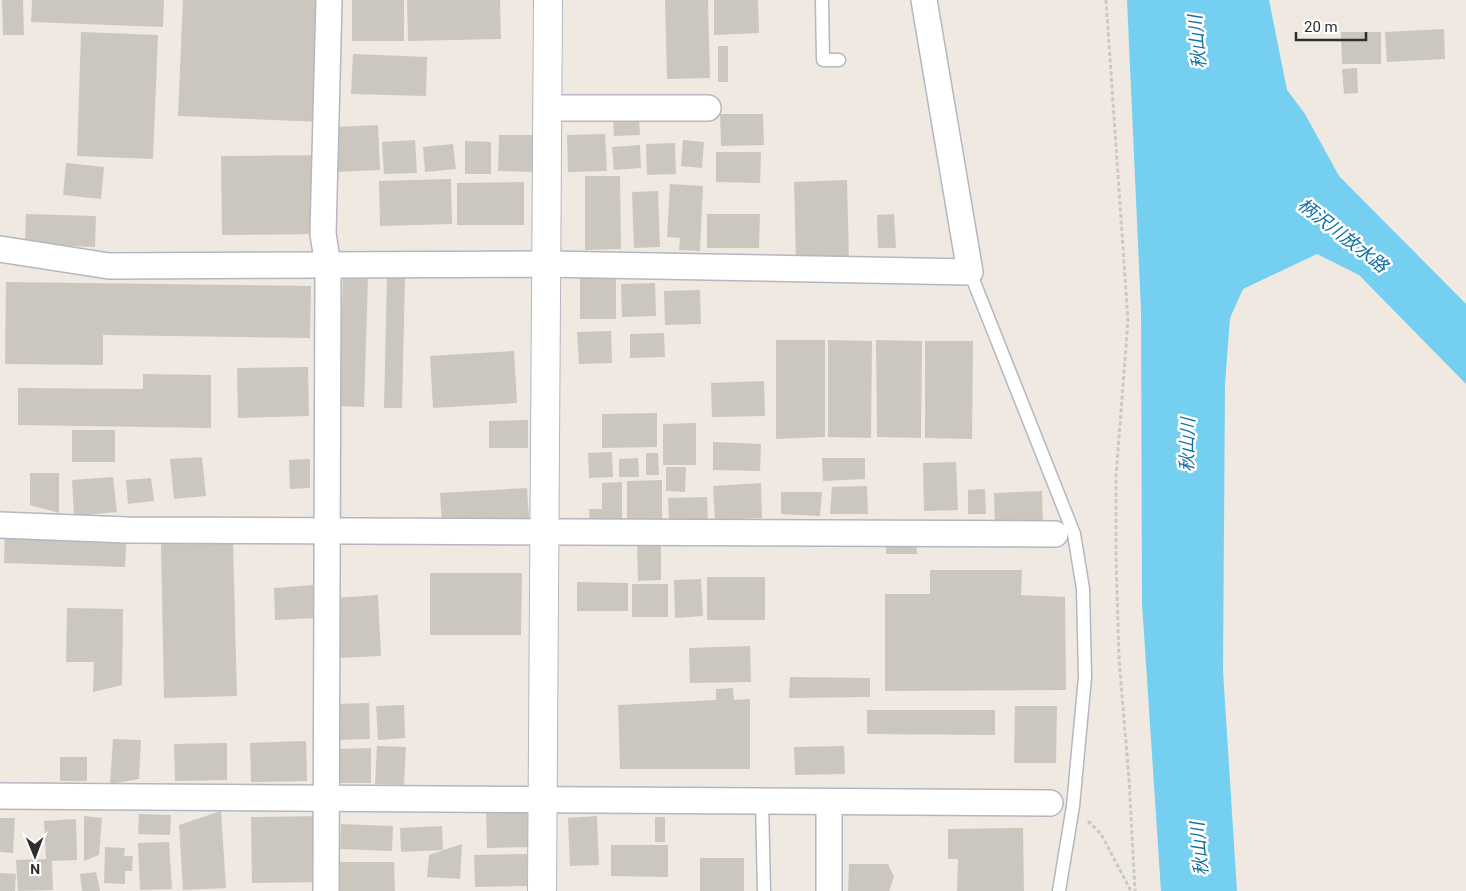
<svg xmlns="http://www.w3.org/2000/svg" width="1466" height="891" font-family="Roboto,'Noto Sans JP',sans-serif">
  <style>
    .water { fill: #75cff0 }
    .building { fill: #cbc7bf }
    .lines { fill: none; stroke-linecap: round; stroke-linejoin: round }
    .service-casing { stroke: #b4b7c1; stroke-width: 15 }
    .minor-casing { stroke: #b4b7c1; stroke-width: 28 }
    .tertiary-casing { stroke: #b4b7c1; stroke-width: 30 }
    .path { stroke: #c9c9c9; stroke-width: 3; stroke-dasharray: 4 2.5; stroke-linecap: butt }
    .service { stroke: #fff; stroke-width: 12 }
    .minor { stroke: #fff; stroke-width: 25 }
    .tertiary { stroke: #fff; stroke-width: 28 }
    .labels { text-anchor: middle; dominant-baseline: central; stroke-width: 5; stroke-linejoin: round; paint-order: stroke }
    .water-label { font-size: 18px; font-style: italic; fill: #0d6fa3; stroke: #fff }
  </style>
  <rect width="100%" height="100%" fill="#efe9e1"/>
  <polygon class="water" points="1127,0 1269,0 1287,90 1305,114 1339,176 1466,304 1466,384 1359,275 1317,254 1243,289 1230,318 1225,384 1223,671 1237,891 1161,891 1142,603 1141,310"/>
  <g class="building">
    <polygon points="2,0 23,0 24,35 3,35"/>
    <polygon points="32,0 164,0 163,27 31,22"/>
    <polygon points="183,0 328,0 323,122 178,116"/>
    <rect x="352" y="0" width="52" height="41"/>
    <polygon points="407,0 500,0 501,39 408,41"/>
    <polygon points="665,0 708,0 710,78 667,79"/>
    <polygon points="714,0 758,0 759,33 714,35"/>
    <polygon points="1444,29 1445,59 1387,62 1385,32"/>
    <polygon points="81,32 158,35 153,159 77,156"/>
    <polygon points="1341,32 1381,32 1381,64 1342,64"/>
    <rect x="718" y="46" width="10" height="36"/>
    <polygon points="353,54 427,57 426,96 351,94"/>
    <polygon points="1357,68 1358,93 1344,94 1342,69"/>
    <polygon points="720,114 763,114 764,145 721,146"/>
    <polygon points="639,116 640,135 614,136 613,117"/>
    <polygon points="378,125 380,170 336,172 334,127"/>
    <polygon points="605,134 607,171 568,172 567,135"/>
    <polygon points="499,135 537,135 536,172 498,171"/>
    <polygon points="415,140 417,173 384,174 382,142"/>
    <polygon points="683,140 704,142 702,168 681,166"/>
    <polygon points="465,141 491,142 491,174 465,174"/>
    <polygon points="675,143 676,174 647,175 646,144"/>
    <polygon points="453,144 456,169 425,172 423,147"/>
    <polygon points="640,145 641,168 614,170 612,147"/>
    <polygon points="716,152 761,152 760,183 716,182"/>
    <polygon points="322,155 323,234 222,235 221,156"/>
    <polygon points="66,163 104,167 101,199 63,195"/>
    <polygon points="585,176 620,176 621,249 585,250"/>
    <polygon points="451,179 452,224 380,226 379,181"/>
    <polygon points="847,180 849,261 796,262 794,182"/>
    <polygon points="524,182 524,225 457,225 457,183"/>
    <polygon points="670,184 703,186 700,251 679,250 680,238 667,237"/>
    <polygon points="658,191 660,247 634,248 632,192"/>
    <polygon points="26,214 96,216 95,247 25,244"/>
    <polygon points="707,214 760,214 759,248 707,248"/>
    <polygon points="894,214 896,248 878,248 877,215"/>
    <polygon points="343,276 368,277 364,407 339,406"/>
    <polygon points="387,276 405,276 402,408 384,408"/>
    <rect x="580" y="278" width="36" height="41"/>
    <polygon points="6,282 311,286 310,338 103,335 103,365 5,364"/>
    <polygon points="655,283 656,316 622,317 621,284"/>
    <polygon points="700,290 701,324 665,325 664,291"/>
    <polygon points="611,331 612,363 579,364 577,332"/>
    <polygon points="664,333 665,357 630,358 630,334"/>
    <polygon points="776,340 825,340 825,437 776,439"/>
    <polygon points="828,340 872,341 871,438 828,437"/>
    <polygon points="876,340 922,341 921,438 877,437"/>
    <polygon points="925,341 973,341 972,439 925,438"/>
    <polygon points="514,351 517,403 433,408 430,356"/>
    <polygon points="308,367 309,416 238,418 237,368"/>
    <polygon points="143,374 211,375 211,428 18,425 18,388 143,389"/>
    <polygon points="764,381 765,416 712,417 711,383"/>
    <polygon points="657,413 657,447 602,448 602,414"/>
    <polygon points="528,420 528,448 489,448 489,421"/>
    <polygon points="696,423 696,465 663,465 663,424"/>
    <rect x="72" y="430" width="43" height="32"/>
    <polygon points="713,442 761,444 760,471 713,470"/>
    <polygon points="612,452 613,477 589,478 588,453"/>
    <polygon points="646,453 658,453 659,475 646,475"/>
    <polygon points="202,457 206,496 174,499 170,459"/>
    <polygon points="638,458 639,477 619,477 619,459"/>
    <polygon points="822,458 865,458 865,479 823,481"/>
    <polygon points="310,459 310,488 290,489 289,460"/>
    <polygon points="956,462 958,510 924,511 923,463"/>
    <polygon points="666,467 686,467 685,492 666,491"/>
    <polygon points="30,473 59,473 59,513 30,505"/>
    <polygon points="113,477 117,512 74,516 72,480"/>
    <polygon points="151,478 154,501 128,504 126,480"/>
    <polygon points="662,480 662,523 627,523 627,481"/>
    <polygon points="622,482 622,523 590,524 589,509 602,509 602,483"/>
    <polygon points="761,483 762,518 715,520 713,486"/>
    <polygon points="867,486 868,514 830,514 832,487"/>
    <polygon points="527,488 529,518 442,524 440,493"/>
    <polygon points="985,489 986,514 968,514 968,490"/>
    <polygon points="1042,491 1043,526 995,528 994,493"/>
    <polygon points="781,492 822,492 820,516 781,514"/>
    <polygon points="707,497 708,521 669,523 668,498"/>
    <polygon points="5,525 127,530 125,567 4,563"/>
    <polygon points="637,541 661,541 661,580 638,581"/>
    <polygon points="233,543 237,696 164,698 161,544"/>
    <polygon points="916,543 917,554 886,554 886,544"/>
    <polygon points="930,570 1022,570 1021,595 1065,597 1066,690 885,691 885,594 930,594"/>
    <polygon points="430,573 522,573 521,635 430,635"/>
    <rect x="707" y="577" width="58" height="43"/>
    <polygon points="701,579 703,616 675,618 674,580"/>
    <polygon points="577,582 628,583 628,611 577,611"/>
    <rect x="632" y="584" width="36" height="33"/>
    <polygon points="313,585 315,618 275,620 274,588"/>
    <polygon points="378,595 381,656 338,658 335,598"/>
    <polygon points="67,608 123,609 122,685 93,692 94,662 66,662"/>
    <polygon points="750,646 751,682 690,683 689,648"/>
    <polygon points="790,677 870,678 870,697 789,698"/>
    <polygon points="733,688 734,700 750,699 750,769 620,769 618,705 716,700 716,689"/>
    <polygon points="369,703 370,739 336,740 335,704"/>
    <polygon points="404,705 405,738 378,740 376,706"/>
    <polygon points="1015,706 1057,706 1056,763 1014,763"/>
    <polygon points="867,710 995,710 995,735 867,734"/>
    <polygon points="113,739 141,740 139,779 110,784"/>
    <polygon points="306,741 307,781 251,782 250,743"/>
    <polygon points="227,743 227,780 175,781 174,744"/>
    <polygon points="377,746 406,747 404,785 375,784"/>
    <polygon points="844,746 845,774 795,775 794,747"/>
    <polygon points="371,748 371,783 337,783 337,749"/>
    <rect x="60" y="757" width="27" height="24"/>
    <polygon points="531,809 531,847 487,848 486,810"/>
    <polygon points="221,811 226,888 183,890 179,825"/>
    <polygon points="139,814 171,815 170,835 138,834"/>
    <polygon points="84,816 102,818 99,855 84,861"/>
    <polygon points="325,816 326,882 252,883 251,817"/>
    <polygon points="597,816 599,865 570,866 568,818"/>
    <rect x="655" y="817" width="10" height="25"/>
    <polygon points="0,818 15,818 13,853 0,852"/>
    <polygon points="76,819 77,860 52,861 53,890 18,891 16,860 46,859 44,821"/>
    <polygon points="341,824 393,826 392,851 340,849"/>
    <polygon points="442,826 443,850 401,852 400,828"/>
    <polygon points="1023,828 1024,891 957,891 958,859 948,859 948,829"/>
    <polygon points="169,842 172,889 140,890 138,843"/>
    <polygon points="462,844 460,879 427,877 429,855"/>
    <polygon points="611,845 668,845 668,877 611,876"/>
    <polygon points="105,847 125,848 124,856 133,856 132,871 125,871 125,884 104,883"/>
    <polygon points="527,854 527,886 475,887 474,855"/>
    <rect x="700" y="858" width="44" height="33"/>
    <polygon points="339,862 394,862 395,891 339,891"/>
    <polygon points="849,864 888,864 894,877 889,891 848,891"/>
    <polygon points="96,872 100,891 82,891 80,874"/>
    <polygon points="0,873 16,874 15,891 0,891"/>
  </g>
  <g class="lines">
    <defs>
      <g id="service">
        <polyline points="822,0 823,60 839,60"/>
        <polyline points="970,272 1074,534 1083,589 1085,677 1073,806 1059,891"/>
        <polyline points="762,801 764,891"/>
      </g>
      <g id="minor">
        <polyline points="547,108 708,108"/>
        <polyline points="0,249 109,266 545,264 970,272 924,0"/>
        <polyline points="0,525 127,530 1055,534"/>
        <polyline points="0,796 1050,803"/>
        <polyline points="326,891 328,265 323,234 329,0"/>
        <polyline points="829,891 829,802"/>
      </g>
      <polyline id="tertiary" points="542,891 548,0"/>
    </defs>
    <use href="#service" class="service-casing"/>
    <use href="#minor" class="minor-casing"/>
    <use href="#tertiary" class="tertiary-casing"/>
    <g class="path">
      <polyline points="1106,0 1128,321 1116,476 1116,558 1119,659 1129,779 1135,891"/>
      <polyline points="1088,821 1101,834 1131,891"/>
    </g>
    <use href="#service" class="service"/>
    <use href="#minor" class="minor"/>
    <use href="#tertiary" class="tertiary"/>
  </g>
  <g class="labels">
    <g class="water-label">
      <text transform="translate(1197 42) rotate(-95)">秋山川</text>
      <text transform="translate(1343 235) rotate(38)">柄沢川放水路</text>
      <text transform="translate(1187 445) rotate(-89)">秋山川</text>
      <text transform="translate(1199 849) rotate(-95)">秋山川</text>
    </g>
  </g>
  <g transform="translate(35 856) rotate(179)" stroke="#ffffff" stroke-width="4" paint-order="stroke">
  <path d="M0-4L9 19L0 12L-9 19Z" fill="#2e2e2e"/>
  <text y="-8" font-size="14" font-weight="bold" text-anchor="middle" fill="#2e2e2e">N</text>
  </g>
  <path d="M1296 32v8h70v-8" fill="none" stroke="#2e2e2e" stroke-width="2.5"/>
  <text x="1304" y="32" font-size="15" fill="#2e2e2e" stroke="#ffffff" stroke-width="4" paint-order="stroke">20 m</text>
</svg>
